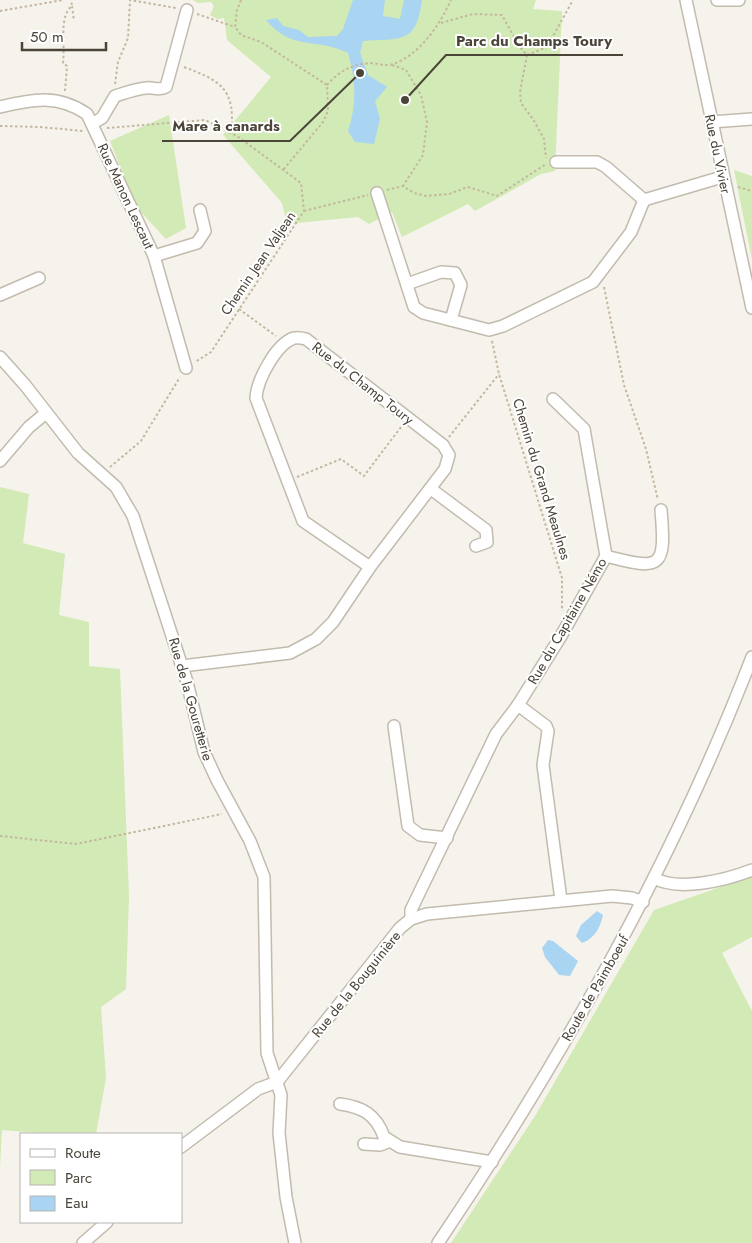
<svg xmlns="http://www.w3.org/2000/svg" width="752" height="1243" font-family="Jost,sans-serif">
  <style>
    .green { fill: #d2eab5 }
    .water { fill: #a9d4f2 }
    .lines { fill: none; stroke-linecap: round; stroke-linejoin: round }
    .minor-casing { stroke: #c2bbae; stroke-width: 14 }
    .path { stroke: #c4b79f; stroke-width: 2; stroke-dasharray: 2.5 2.5; stroke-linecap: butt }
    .minor { stroke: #fff; stroke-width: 11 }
    .labels { text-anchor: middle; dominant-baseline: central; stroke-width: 4; stroke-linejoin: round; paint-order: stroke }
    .street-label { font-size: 14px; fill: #4b4439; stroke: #fff }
    .leader { fill: none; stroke: #4b4439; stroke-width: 2 }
    .callout-dot { fill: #4b4439; stroke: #fff; stroke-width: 2 }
    .callout-label { font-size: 15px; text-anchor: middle; font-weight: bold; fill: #4b4439; stroke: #fff; stroke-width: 4; stroke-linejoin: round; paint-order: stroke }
  </style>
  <rect width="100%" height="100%" fill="#f6f3ec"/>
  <g class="green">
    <polygon points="193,0 536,0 533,9 562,11 555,171 541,174 475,211 468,204 402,237 392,212 369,224 358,217 287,224 282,203 223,135 271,77 227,40 224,18 217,19 210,15 214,6 211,2 198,3"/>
    <polygon points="169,115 186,228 166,239 136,207 110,141"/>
    <polygon points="734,170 752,176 752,260"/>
    <polygon points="0,487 29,494 23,543 65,554 59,615 89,622 89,666 120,669 129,896 126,989 101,1007 106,1078 96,1134 52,1134 2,1130 0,1168"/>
    <polygon points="752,876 752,937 722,953 752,1011 752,1243 451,1243 535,1116 654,910"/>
  </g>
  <g class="water">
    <path d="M353 0H385L383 16 400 19 404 0H422C416 45 401 38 363 41L360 53 368 75 387 87 375 101 380 119 374 144 355 142 348 131C357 105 356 80 348 53 316 37 293 52 266 20L277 18 283 26 299 30 308 37 337 36 343 29Z"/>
    <path d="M597 911 603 915C600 928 595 938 582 943L576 936 581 925Z"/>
    <polygon points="548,940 553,941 578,961 570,976 559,975 545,957 542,948"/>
  </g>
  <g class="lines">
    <defs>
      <g id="minor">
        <polyline points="686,0 752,308"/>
        <polyline points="717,0 739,0"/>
        <path d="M0 107C33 99 58 94 87 114L154 256 186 368"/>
        <polyline points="711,122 752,119"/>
        <path d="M93 123 102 118 115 96C125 93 135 89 146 88 154 87 159 91 166 87L187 10"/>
        <polyline points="556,162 597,162 606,167 644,200"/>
        <polyline points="377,193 414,307 423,313 489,330 503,326 593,282 631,232 644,200"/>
        <polyline points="644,200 722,177"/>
        <polyline points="154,256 197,243 205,231 200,210"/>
        <polyline points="407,284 441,272 455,273 461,285 451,320"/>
        <polyline points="0,295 39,278"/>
        <polyline points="0,357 25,385 78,453 116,487 133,516 187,682 204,752 217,780 250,841 264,877 267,1053 281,1095 279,1133 286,1197 295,1243"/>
        <polyline points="0,461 29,427 46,413"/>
        <polyline points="431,489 486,530 487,542 476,546"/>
        <path d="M606 556C662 571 666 568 661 510"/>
        <path d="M182 666 290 653 316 639 333 622 370 567 445 469 449 455 443 445 306 339C302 338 298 337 294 338 276 344 257 380 256 398L303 521 370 567"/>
        <polyline points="518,705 546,726 548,731 543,765 561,900"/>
        <polyline points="394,726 408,826 420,835 447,838"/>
        <path d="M654 878C679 892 726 880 752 870"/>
        <polyline points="411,919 411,910 496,734 518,705 561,636 606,556 584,429 553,399"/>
        <polyline points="277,1082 400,928 411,919 427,914 612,896 632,898 643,902"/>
        <path d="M340 1104C362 1107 376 1114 384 1137L400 1147 492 1162"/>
        <polyline points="364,1144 380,1145 388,1142"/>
        <polyline points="181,1147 258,1089 277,1082"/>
        <polyline points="83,1243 107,1222"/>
        <path d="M438 1243C562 1059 672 865 752 657"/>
      </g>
    </defs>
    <use href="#minor" class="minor-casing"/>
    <g class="path">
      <polyline points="241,0 237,10 235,27 241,35 261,42 327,85 328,111 323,122 283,170"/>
      <polyline points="72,6 74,21"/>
      <polyline points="0,11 63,0"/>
      <polyline points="197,14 235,27"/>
      <polyline points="441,23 473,14 502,15 519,46 527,55"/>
      <polyline points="527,55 520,92 521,103 533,119 544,139 546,158"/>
      <polyline points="527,55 547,47 573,0"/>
      <polyline points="392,65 406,70 421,95 427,122 423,155 403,186"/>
      <path d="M184 67C221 81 236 89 231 133"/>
      <polyline points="115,84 118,62 128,38 130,0 176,8"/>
      <path d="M327 85C338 72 352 64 370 63 377 63 386 67 393 64 420 55 440 24 451 0"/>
      <path d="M65 91 67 66 63 63C65 48 61 28 66 14 69 8 72 7 72 0"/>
      <polyline points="0,126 40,127 83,131"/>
      <polyline points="107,128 205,120 237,136 301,183 304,211 211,352 195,362"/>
      <polyline points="738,187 752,191"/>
      <polyline points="387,190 403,186 414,193 426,196 449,194 468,187 497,196 546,164"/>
      <polyline points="304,211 368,195"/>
      <polyline points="604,287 624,385 646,449 658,500"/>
      <polyline points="239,309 276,336"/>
      <polyline points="492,341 499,374 562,578 562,611"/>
      <polyline points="449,437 499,374"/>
      <polyline points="110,467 141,441 180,377"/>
      <polyline points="297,477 341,459 364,476 401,427"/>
      <polyline points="0,836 76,844 222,814"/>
    </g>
    <use href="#minor" class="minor"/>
  </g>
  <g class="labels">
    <g class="street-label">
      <text transform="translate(718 154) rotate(78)">Rue du Vivier</text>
      <text transform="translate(126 196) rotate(65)">Rue Manon Lescaut</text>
      <text transform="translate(258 263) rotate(-56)">Chemin Jean Valjean</text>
      <text transform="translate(363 383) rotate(38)">Rue du Champ Toury</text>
      <text transform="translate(542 479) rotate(73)">Chemin du Grand Meaulnes</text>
      <text transform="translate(567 621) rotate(-60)">Rue du Capitaine Némo</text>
      <text transform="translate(191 699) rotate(74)">Rue de la Gouretterie</text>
      <text transform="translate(356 984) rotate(-51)">Rue de la Bouguinière</text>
      <text transform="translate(595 988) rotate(-60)">Route de Paimboeuf</text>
    </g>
  </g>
  <path class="leader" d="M405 100L446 55H623M360 73L290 141H162"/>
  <g class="callout-dot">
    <circle cx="405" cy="100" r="5"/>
    <circle cx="360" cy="73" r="5"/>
  </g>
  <g class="callout-label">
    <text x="534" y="46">Parc du Champs Toury</text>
    <text x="226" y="131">Mare à canards</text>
  </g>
  <rect x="20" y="1133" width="162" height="90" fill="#ffffff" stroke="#b7b4b0"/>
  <rect x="30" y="1149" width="25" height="8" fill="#ffffff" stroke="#b7b4b0"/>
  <text x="65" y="1158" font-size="15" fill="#4b4439">Route</text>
  <rect x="30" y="1170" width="25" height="15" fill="#d2eab5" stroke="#b7b4b0"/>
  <text x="65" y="1183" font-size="15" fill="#4b4439">Parc</text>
  <rect x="30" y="1196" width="25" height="15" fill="#a9d4f2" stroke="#b7b4b0"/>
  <text x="65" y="1208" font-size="15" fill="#4b4439">Eau</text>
  <path d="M22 42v8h84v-8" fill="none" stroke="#4b4439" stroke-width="2.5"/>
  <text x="30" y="42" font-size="15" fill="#4b4439" stroke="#ffffff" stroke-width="4" paint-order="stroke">50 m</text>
</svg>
